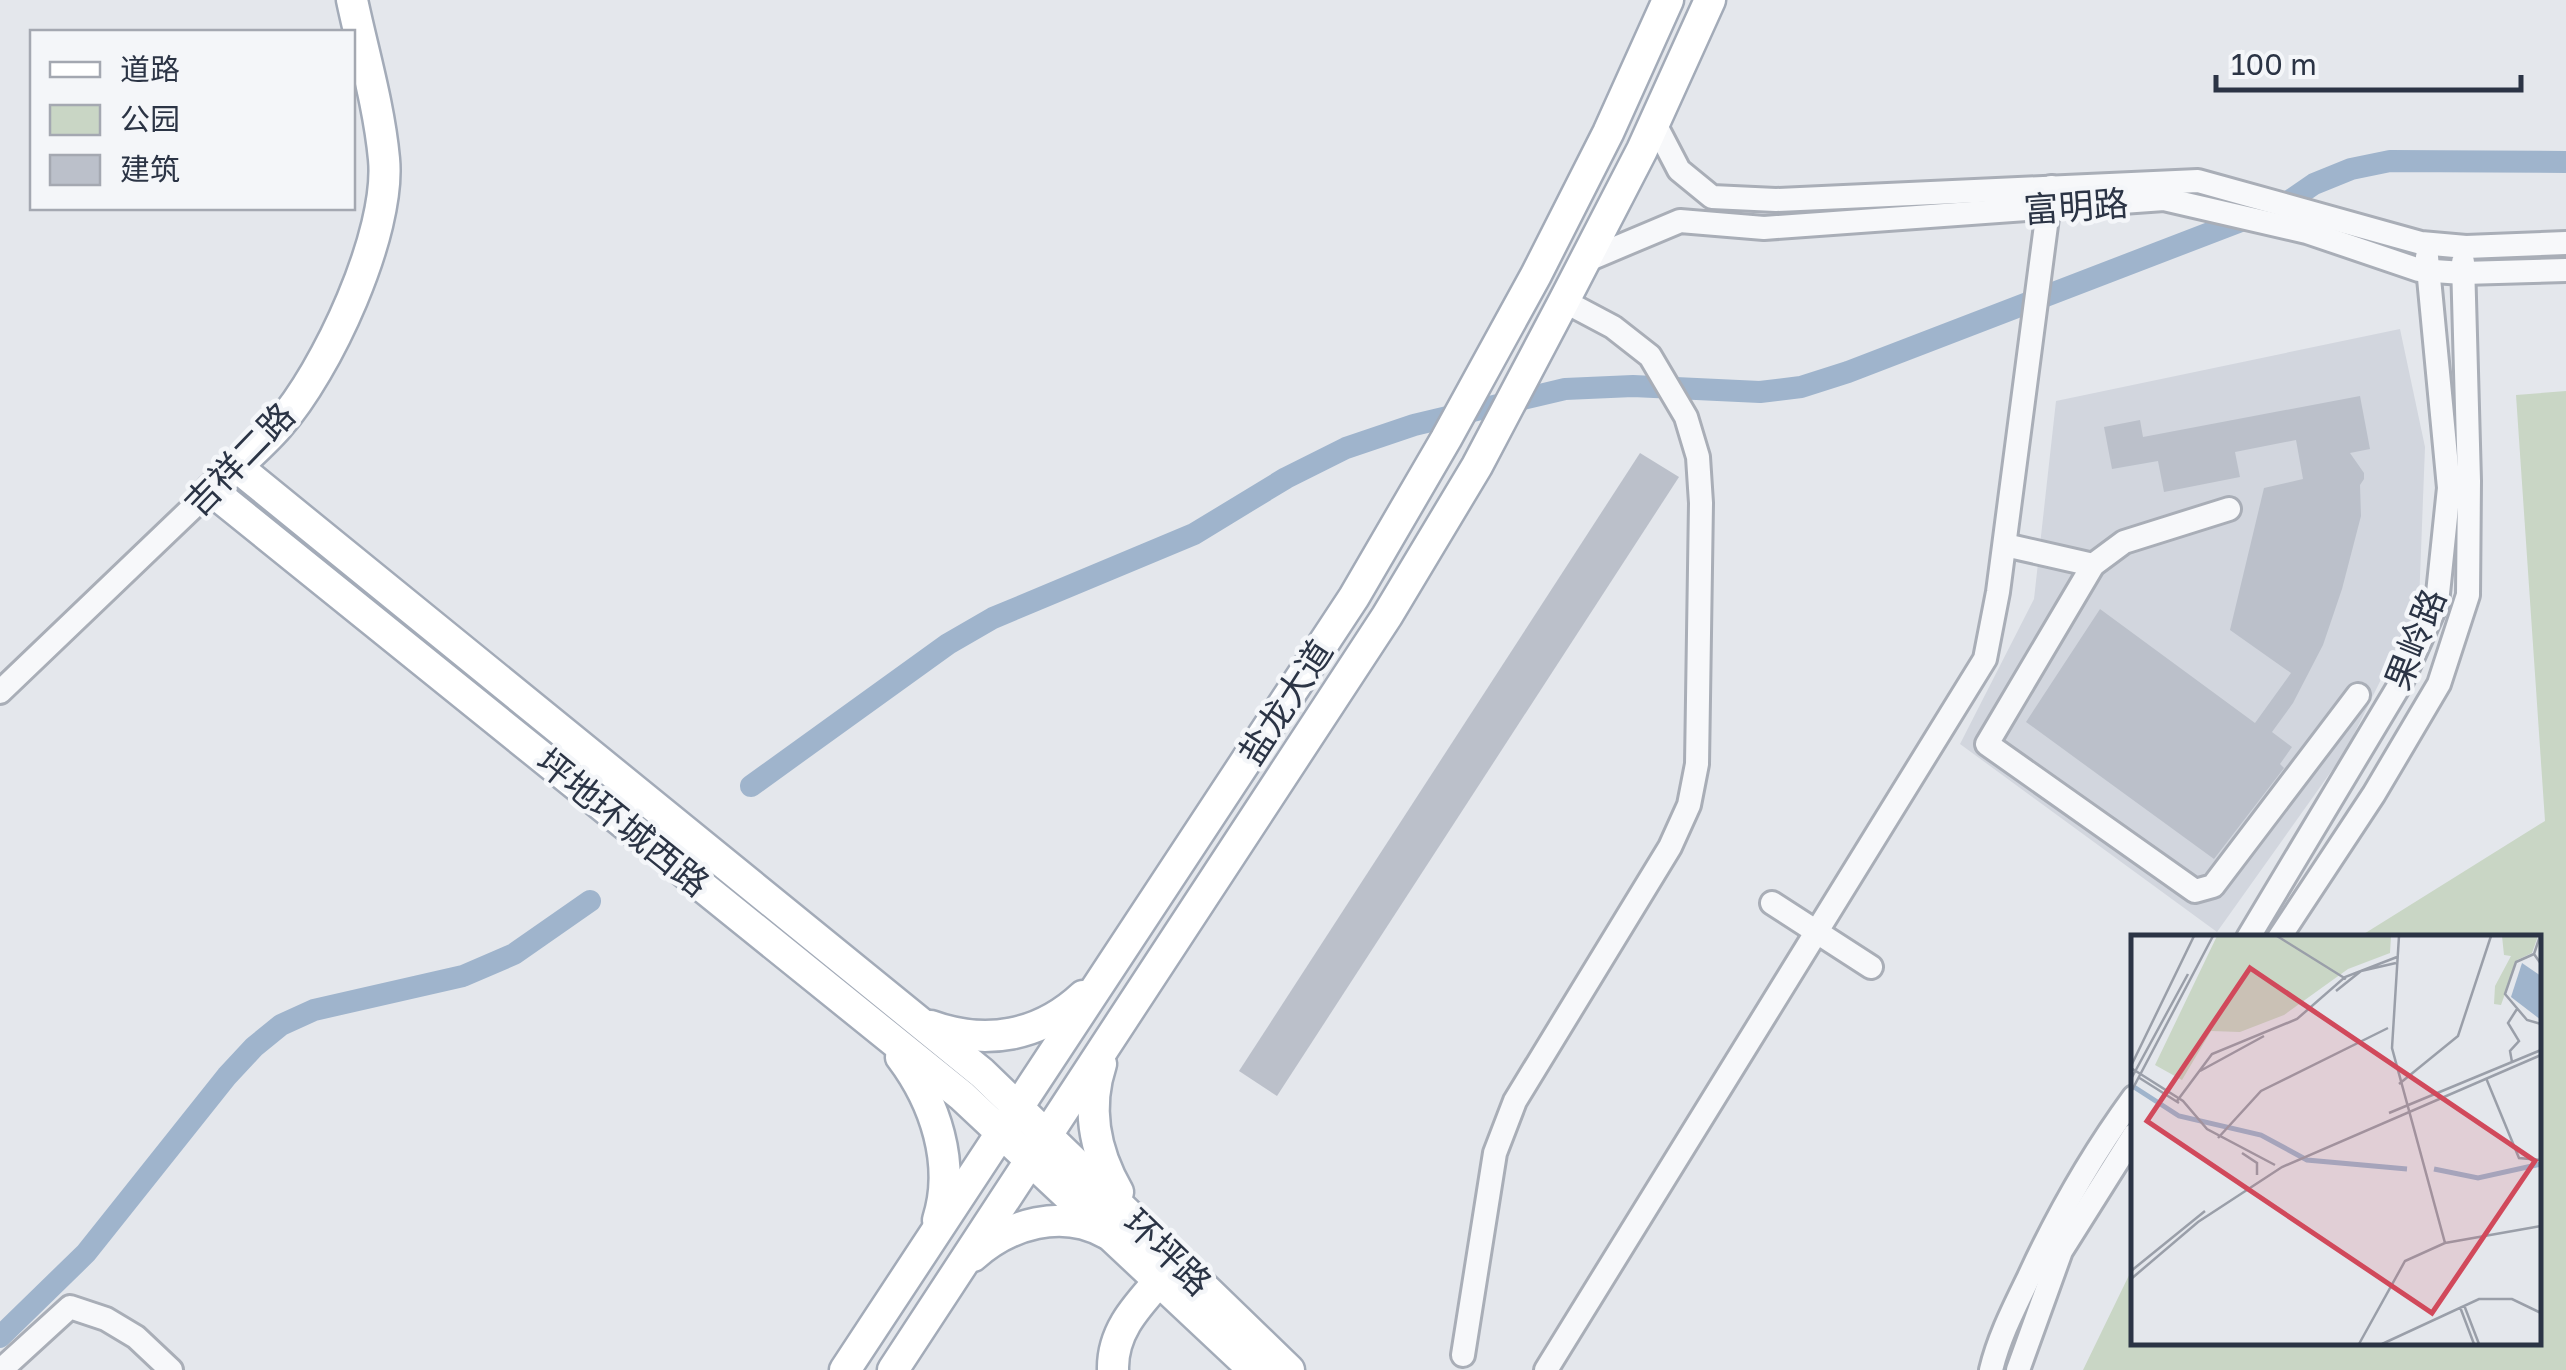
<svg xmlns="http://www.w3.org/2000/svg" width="2566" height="1370" font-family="'Golos Text','Noto Sans SC',sans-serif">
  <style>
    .built { fill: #d2d6de }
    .green { fill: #c9d6c5 }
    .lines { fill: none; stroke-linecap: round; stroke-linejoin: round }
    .canal { stroke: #9fb4cc; stroke-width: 22 }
    .building { fill: #bbc0ca }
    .minor-casing { stroke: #a9aeb7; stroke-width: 28 }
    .major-casing { stroke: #a3abb8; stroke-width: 35 }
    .minor { stroke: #f7f8fa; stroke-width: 22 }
    .major { stroke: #fff; stroke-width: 30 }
    .labels { text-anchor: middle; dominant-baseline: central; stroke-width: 9; stroke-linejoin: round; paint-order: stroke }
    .street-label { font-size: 35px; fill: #2b3445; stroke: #f4f6f9 }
    .inset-river { fill: none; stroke: #9fb4cc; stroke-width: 5 }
    .inset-road { fill: none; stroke: #9a9fa9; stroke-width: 2.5 }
    .view { fill: #d1495b; fill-opacity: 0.15; stroke: #d1495b; stroke-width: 5 }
    .inset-edge { fill: none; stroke: #2b3445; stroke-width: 5 }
  </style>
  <rect width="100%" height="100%" fill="#e4e7ec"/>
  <polygon class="built" points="2400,329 2425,447 2419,603 2345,752 2217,932 1960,744 2034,599 2056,401"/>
  <polygon class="green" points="2566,391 2566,1370 2083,1370 2133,1267 2134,1342 2538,1342 2538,938 2359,937 2545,821 2516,395"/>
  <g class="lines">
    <g class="canal">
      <polyline points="751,786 948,644 993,618 1194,534 1286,478 1346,448 1414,425 1565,389 1633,386 1760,392 1801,387 1848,372 2285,204 2314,184 2351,169 2390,161 2566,162"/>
      <polyline points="0,1337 86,1253 227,1076 254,1047 281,1025 314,1010 463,976 514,954 590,901"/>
    </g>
  </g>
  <g class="building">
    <polygon points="2360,396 2370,449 2350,453 2364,473 2364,479 2360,485 2361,516 2342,589 2323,645 2293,703 2272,732 2292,747 2280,764 2284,768 2214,859 2026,722 2100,609 2255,723 2291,673 2230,630 2264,488 2303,479 2296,440 2235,452 2240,477 2164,492 2158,461 2112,469 2104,427 2140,420 2143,437"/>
    <polygon points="1640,453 1679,477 1277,1096 1239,1071"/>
  </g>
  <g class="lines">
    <defs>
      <g id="minor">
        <polyline points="1654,122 1679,170 1712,197 1776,200 2198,181 2421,243 2466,247 2566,243"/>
        <polyline points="1585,261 1680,221 1764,228 2164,199 2307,232 2419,270 2463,273 2566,270"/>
        <polyline points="2229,509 2124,542 2093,565 1987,744 2195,891 2213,886 2358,695"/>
        <polyline points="2005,545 2093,565"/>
        <polyline points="0,692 211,490"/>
        <polyline points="1772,903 1871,967"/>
        <polyline points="2248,938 2402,681 2437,603 2449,488 2427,257"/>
        <polyline points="2279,938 2374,794 2439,684 2468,595 2469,481 2463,262"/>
        <polyline points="1463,1355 1495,1153 1515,1101 1670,847 1689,805 1697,764 1701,503 1698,457 1686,417 1650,356 1613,327 1564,301"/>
        <polyline points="1,1370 70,1307 106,1319 136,1337 171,1370"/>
        <polyline points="1546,1370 1985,659 1998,592 2051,187"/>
        <path d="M1991 1370C1999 1337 2014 1308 2029 1277 2058 1214 2093 1153 2134 1097"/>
        <polyline points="2018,1370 2061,1251 2134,1135"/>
      </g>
      <g id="major">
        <path d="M352 0C363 52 379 105 384 159 391 233 327 371 278 426 258 449 233 469 211 490L962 1096 1254 1370"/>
        <polyline points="236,466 982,1073 1289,1370"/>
        <path d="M931 1026C986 1046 1040 1036 1083 996"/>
        <path d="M901 1057C935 1102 956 1164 938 1220"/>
        <path d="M1101 1064C1086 1109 1095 1152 1118 1192"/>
        <path d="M973 1256C1009 1224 1062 1208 1106 1233"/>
        <polyline points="845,1370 1354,597 1446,439 1536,275 1608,133 1668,0"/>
        <polyline points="893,1370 1387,616 1477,466 1564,301 1642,150 1710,0"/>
        <path d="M1113 1370C1112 1332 1136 1307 1160 1280"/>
      </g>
    </defs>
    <use href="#minor" class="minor-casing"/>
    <use href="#major" class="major-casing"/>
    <use href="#minor" class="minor"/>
    <use href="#major" class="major"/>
  </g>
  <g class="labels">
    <g class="street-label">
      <text transform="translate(2076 206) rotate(-4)">富明路</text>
      <text transform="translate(239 459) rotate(-46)">吉祥二路</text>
      <text transform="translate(2415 639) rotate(-68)">果岭路</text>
      <text transform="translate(1285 702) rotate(-57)">盐龙大道</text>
      <text transform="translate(623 822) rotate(39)">坪地环城西路</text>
      <text transform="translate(1168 1252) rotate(44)">环坪路</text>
    </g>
  </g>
  <g transform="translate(2131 935)">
    <rect width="410" height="410" fill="#e4e7ec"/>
    <path d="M86 1H260L259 18 217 34 153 80 109 97 80 96 51 145 24 130ZM371 1H407L401 18 386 25 370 70 363 69 364 51 380 21 373 20Z" fill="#c9d6c5"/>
    <path d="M391 28 410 41V85L380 62Z" fill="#9fb4cc"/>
    <path class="inset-river" d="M3 152 48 181 130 200 176 225 276 234M303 234 347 243 410 229"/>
    <path class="inset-road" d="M146 1 215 44M409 1 403 19 410 29M403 19 385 27 374 59 396 85 410 89M205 56 230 36 265 28M381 127 379 116 388 106 377 88 386 74M0 131 63 1M0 133 52 166 76 194 144 230M69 136 133 101M7 142 48 168M355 143 388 223 410 225M0 144 57 39M268 149 327 101 360 1M0 157 82 1M46 166 81 119 166 84 214 42 266 22M258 178 410 115M87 203 130 156 257 93M111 218 126 228V240M314 308 410 291M0 336 74 276M0 344 67 287 151 232 410 120M333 370 348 409M329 372 343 409M228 409 274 326 314 308 261 113 268 1M251 409 348 364H381L410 378"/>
    <path class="view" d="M119 33 404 226 301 378 16 186Z"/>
    <rect width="410" height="410" class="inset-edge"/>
  </g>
  <rect x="30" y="30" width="325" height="180" fill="#f4f6f9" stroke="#a4a8b1" stroke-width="2.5"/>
  <rect x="50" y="62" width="50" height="15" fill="#ffffff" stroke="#a4a8b1" stroke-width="2.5"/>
  <text x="120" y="80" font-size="30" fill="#2b3445">道路</text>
  <rect x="50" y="105" width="50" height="30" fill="#c9d6c5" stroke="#a4a8b1" stroke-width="2.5"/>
  <text x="120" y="130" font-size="30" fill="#2b3445">公园</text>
  <rect x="50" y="155" width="50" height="30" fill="#bbc0ca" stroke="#a4a8b1" stroke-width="2.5"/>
  <text x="120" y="180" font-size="30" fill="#2b3445">建筑</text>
  <path d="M2216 75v15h305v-15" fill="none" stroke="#2b3445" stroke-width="5"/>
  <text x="2231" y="75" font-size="30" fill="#2b3445" stroke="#f4f6f9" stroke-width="8" paint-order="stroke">100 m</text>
</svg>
